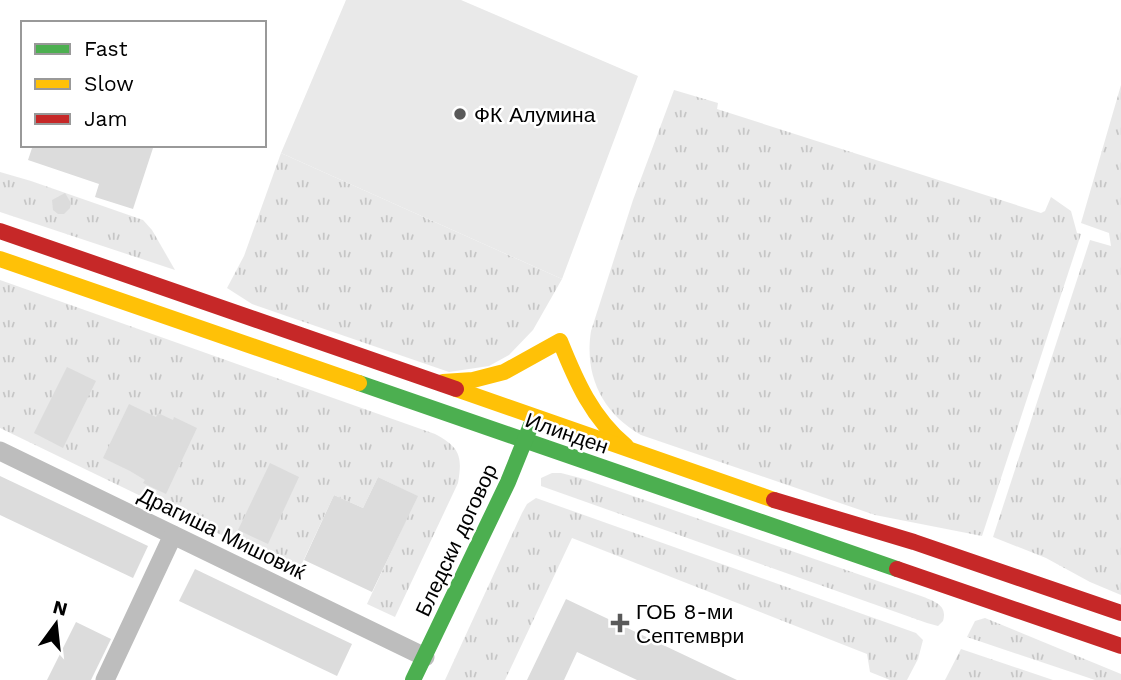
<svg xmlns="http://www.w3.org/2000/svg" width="1121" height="680" font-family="'Work Sans',sans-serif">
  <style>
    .grass { fill: url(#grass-tufts) }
    .pitch { fill: #e9e9e9 }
    .building { fill: #dcdcdc }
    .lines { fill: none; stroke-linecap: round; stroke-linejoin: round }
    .street { stroke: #bdbdbd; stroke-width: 19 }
    .fast { stroke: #4caf50; stroke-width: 16 }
    .slow { stroke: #ffc107; stroke-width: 16 }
    .jam { stroke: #c62828; stroke-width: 16 }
    .poi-dot { fill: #595959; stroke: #fff; stroke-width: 2.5 }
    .labels { text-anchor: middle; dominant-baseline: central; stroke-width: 5; stroke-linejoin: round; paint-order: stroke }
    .poi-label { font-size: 21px; fill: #000; stroke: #fff; text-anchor: start }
    .street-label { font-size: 21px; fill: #000; stroke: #fff }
  </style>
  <defs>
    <pattern id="grass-tufts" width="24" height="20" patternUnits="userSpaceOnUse" patternTransform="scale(1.75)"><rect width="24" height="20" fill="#e9e9e9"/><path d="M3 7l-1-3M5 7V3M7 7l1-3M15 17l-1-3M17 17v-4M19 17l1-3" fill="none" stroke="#c6c6c6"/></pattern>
  </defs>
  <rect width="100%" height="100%" fill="#fff"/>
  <g class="grass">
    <polygon points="1121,85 1121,595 1090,582 1046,558 993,537 1090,240 1111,246 1109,233 1081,223"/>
    <path d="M674 90 718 103 717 109 1041 213 1045 211 1051 197 1071 211 1077 233 1081 234 982 536 875 515 641 435C602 413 584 375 591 331L633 200Z"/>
    <polygon points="281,153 562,279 533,330 509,355 489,366 449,372 252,304 227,288 244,256"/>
    <polygon points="0,172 31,181 143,220 152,230 175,270 0,212"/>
    <path d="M0 280 435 434C459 447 463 455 458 483L395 617 367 604 417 496 378 477 363 508 334 495 298 572 0 428Z"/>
    <path d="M552 473H561L584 479 921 596C934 601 948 605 943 621L938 626 927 623 541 486V478Z"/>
    <polygon points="536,498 916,633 923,640 918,659 907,680 890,680 870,672 867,654 572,538 505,680 445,680 522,513 527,504"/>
    <polygon points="985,618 1121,674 1121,680 1095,680 967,637 975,621"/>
    <polygon points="961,649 1053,680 945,680"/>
  </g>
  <polygon class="pitch" points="346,0 461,0 638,76 562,279 281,153"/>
  <g class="building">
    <polygon points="33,145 154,145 133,209 95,197 99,184 28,160"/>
    <polygon points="65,193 71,203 70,208 64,214 58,214 53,210 52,200"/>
    <polygon points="67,367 96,381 63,448 34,433"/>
    <polygon points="129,404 156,417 158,413 173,420 174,417 197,428 166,494 143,483 145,480 130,471 103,458"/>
    <polygon points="270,463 299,477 268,544 238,530"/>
    <polygon points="0,476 148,546 133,578 0,515"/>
    <polygon points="378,477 418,496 372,592 304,560 334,495 363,508"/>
    <polygon points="195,569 352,644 337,676 179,601"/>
    <polygon points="566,599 737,680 637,680 577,652 564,680 527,680"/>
    <polygon points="76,622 111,639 91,680 47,680"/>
  </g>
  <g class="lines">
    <g class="street">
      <polyline points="0,451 425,657"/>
      <polyline points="105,680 173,535"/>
    </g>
    <g class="fast">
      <polyline points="359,383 897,569"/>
      <polyline points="413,680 508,482 531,425"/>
    </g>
    <g class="slow">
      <polyline points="0,259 359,383"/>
      <path d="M443 382 473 380 504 372 560 341C576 381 592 418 626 446"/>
      <polyline points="456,389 774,500"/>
    </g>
    <g class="jam">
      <polyline points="0,231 456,389"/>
      <polyline points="774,500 914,542 1121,613"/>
      <polyline points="897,569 1121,646"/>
    </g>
  </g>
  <g class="poi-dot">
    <circle cx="460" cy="114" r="7"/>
    <path d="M616.5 612.5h7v7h7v7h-7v7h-7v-7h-7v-7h7z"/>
  </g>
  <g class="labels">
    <g class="poi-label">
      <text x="474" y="114">ФК Алумина</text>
      <text x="636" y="611">ГОБ 8-ми<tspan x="636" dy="24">Септември</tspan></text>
    </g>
    <g class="street-label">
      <text transform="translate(567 433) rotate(19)">Илинден</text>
      <text transform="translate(222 533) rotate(26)">Драгиша Мишовиќ</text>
      <text transform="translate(456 540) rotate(-65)">Бледски договор</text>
    </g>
  </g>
  <rect x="21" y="21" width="245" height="126" fill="#ffffff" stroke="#999999" stroke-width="2"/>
  <rect x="35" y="44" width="35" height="10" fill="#4caf50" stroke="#999999" stroke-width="2"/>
  <text x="84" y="56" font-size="21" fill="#000000">Fast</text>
  <rect x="35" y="79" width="35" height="10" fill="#ffc107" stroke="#999999" stroke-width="2"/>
  <text x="84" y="91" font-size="21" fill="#000000">Slow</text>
  <rect x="35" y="114" width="35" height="10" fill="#c62828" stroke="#999999" stroke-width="2"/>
  <text x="84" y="126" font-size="21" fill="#000000">Jam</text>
  <g transform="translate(56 624) rotate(15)" stroke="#ffffff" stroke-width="5" paint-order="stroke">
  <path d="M0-5L12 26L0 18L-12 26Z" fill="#000000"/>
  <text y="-10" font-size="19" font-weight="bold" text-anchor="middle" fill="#000000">N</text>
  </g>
</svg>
